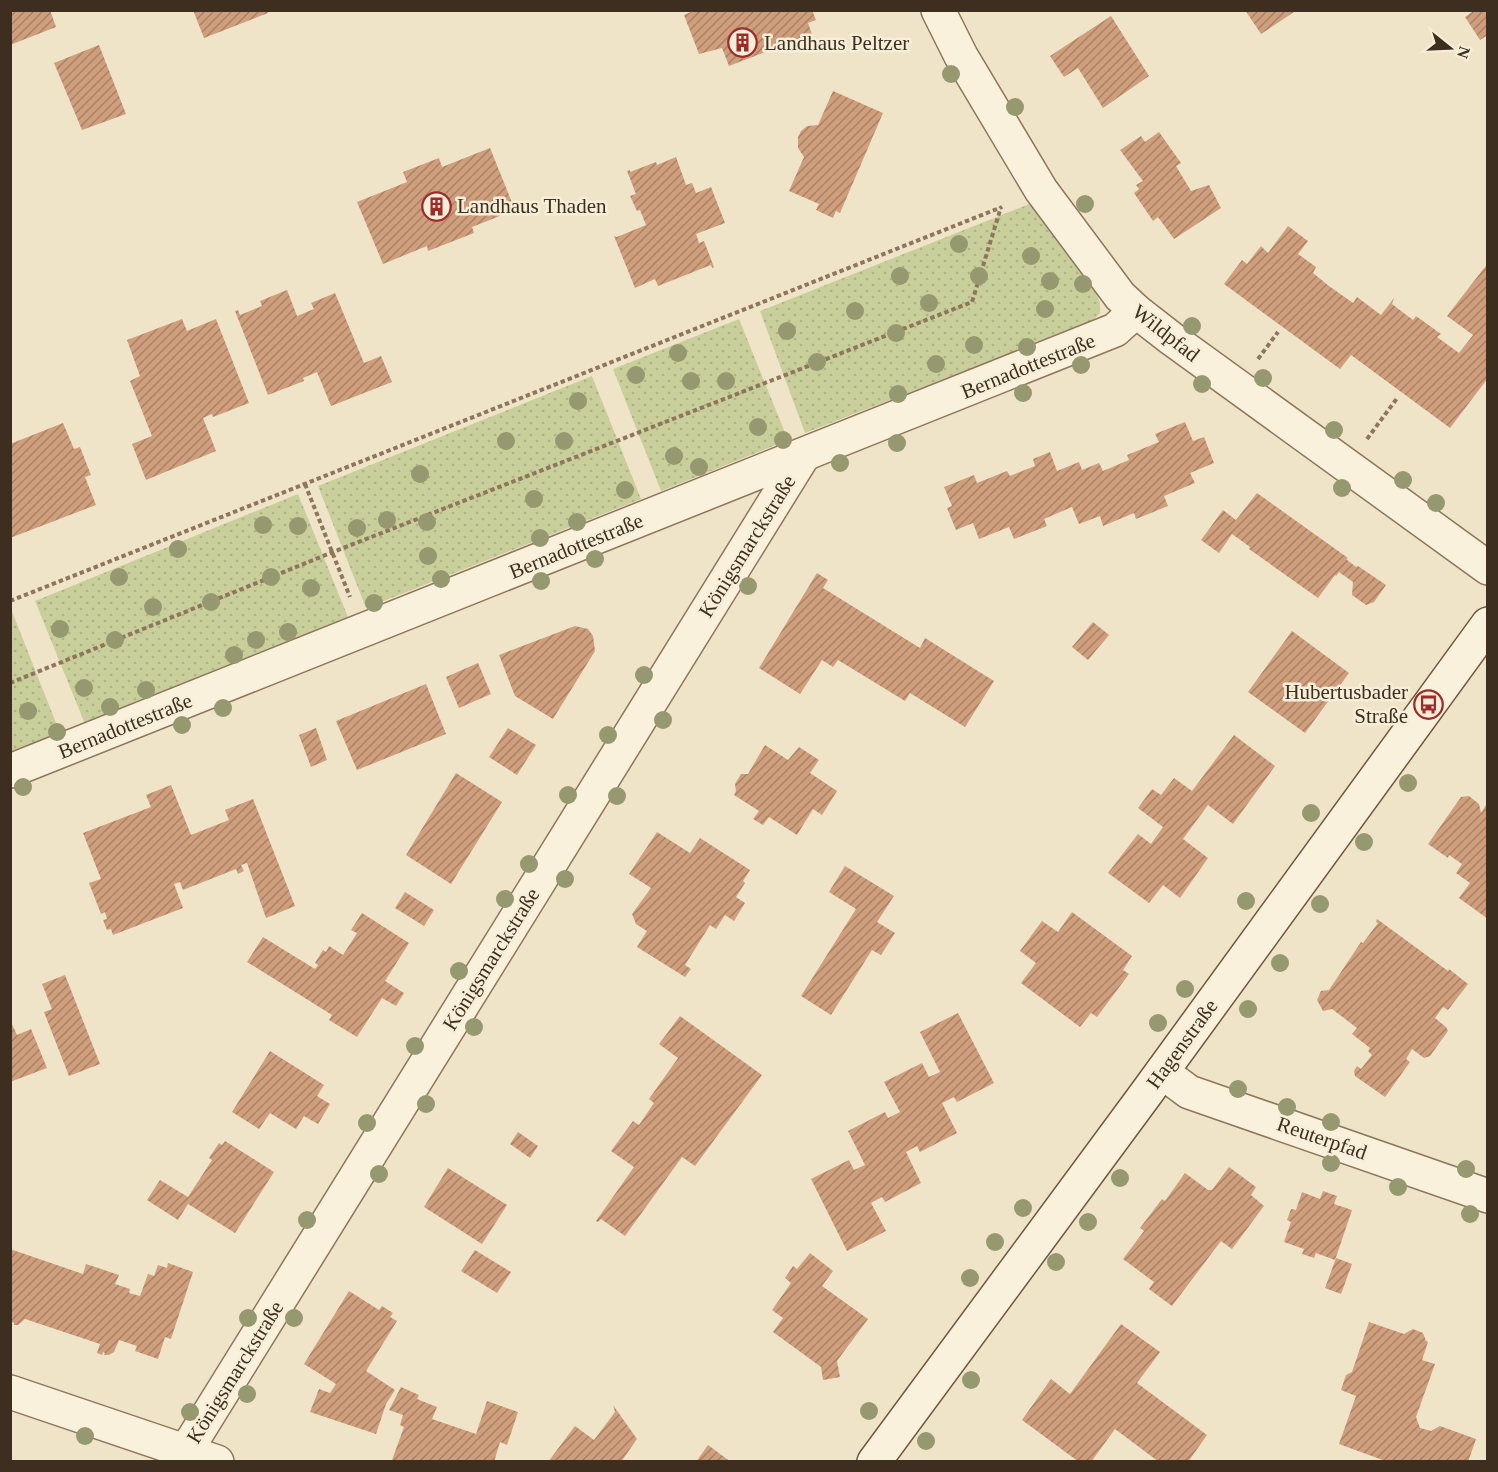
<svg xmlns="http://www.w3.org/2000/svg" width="1498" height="1472" font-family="Georgia,serif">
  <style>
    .grass { fill: url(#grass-dots) }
    .building { fill: url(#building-hatch) }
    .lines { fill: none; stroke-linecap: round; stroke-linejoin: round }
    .street-casing { stroke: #8d765c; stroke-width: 36 }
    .secondary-casing { stroke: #6f573f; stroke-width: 36 }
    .path { stroke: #8d765c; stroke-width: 4; stroke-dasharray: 4.5 3; stroke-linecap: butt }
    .street { stroke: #faf1dc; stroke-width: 33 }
    .secondary { stroke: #faf1dc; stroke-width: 33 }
    .tree { fill: #96986f }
    .labels { text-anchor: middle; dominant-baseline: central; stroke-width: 5; stroke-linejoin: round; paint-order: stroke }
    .poi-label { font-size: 21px; fill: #3d2e20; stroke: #f7eed8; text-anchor: start }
    .street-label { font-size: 21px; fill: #3d2e20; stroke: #f7eed8 }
  </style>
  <defs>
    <pattern id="grass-dots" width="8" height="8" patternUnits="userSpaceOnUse" patternTransform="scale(1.5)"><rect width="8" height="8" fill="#c9cf9b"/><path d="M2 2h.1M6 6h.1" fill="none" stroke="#aeb285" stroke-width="1.8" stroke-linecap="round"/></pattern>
    <pattern id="building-hatch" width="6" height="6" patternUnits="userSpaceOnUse" patternTransform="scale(1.5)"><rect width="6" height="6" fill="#cf9f7d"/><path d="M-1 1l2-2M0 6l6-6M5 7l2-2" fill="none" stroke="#a98266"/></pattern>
  </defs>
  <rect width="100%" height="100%" fill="#f0e4c8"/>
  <g class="grass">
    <polygon points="1032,203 1096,292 1100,303 1100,313 1092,321 805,433 760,311"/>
    <polygon points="739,319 788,440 661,491 613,369"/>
    <polygon points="592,376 641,499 366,608 318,486"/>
    <polygon points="298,494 348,617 85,724 35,601"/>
    <polygon points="11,609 60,733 11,751 10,751"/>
  </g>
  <g class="building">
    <polygon points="10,10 50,10 56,27 10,45"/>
    <polygon points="193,10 267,10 268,13 204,38"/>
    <polygon points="695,10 812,10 816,20 808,23 813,37 811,38 809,35 729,66 722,48 699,54 684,15"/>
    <polygon points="1245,10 1297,10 1261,34"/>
    <polygon points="1475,10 1488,10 1488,35 1480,40 1465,17"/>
    <polygon points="1111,16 1149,76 1103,108 1078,68 1064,77 1050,56"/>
    <polygon points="99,45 126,114 82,130 54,63"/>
    <polygon points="833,91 883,113 840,213 836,211 833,218 816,210 819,204 789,191 804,157 798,148 798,137 801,131 807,126 818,125"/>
    <polygon points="1159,132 1181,163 1176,166 1191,191 1209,185 1221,208 1174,239 1158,217 1153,221 1134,193 1139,189 1136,185 1143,181 1120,150 1141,136 1145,142"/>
    <polygon points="490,148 515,210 472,227 474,233 428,251 427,246 383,264 357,202 407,182 403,172 439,158 442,167"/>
    <polygon points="676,157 686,185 692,183 696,193 711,187 725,223 696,234 699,243 704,241 714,267 712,268 711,265 658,286 655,279 635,288 614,236 617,237 646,225 640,210 637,211 630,196 636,194 627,171 630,170 630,172 656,162 657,165"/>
    <polygon points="1288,226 1308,241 1298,254 1316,267 1313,273 1329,286 1353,303 1357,297 1381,315 1394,298 1392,304 1413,320 1416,316 1441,334 1437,337 1459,353 1473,335 1447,316 1488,263 1488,378 1450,428 1351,355 1340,369 1224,284 1242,260 1247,264 1261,246 1268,253"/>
    <polygon points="287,290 297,316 314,309 311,303 335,293 364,363 381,356 392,382 331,406 317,372 303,378 304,381 268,395 235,311 238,310 240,315 262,306 260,301"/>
    <polygon points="182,319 187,331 216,319 249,403 213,417 212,414 203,418 216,451 146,480 132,444 152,436 130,381 140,376 127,340"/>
    <polygon points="1185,422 1193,441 1204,437 1214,463 1190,473 1195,483 1164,496 1168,506 1136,519 1134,513 1103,526 1100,516 1079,524 1072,507 1044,519 1047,526 1014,539 1009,527 979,539 973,523 956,530 947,508 952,506 944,487 974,475 977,483 1007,471 1010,476 1035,466 1033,459 1050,452 1057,471 1079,462 1082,470 1099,463 1103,471 1129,460 1127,455 1159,442 1155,434"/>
    <polygon points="63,423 74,449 80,447 91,475 85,477 96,505 10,538 10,444"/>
    <polygon points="1257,493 1348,558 1346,559 1356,567 1358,566 1386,585 1374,602 1366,605 1352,595 1353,582 1339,572 1336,576 1335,575 1318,598 1249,549 1250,547 1232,534 1219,553 1201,540 1223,510 1236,520"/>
    <polygon points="817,573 828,580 823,588 920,648 925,638 994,681 965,727 910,693 905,701 838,660 833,667 822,660 800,694 759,668"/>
    <polygon points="1093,622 1109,635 1088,660 1072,647"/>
    <polygon points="575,626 588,629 593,636 595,651 553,719 515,696 499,655"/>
    <polygon points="1292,631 1349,673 1305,733 1248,692"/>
    <polygon points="478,663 491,694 459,708 446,677"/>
    <polygon points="426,684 446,734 357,770 336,721"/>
    <polygon points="316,728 327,760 311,767 299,735"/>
    <polygon points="508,728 536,745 517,775 489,757"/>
    <polygon points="1234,735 1275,766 1233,824 1208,805 1183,839 1208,858 1180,898 1163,885 1149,903 1108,873 1138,834 1151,844 1163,827 1138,808 1152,789 1161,795 1174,778 1192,791"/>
    <polygon points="765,745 788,760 799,747 819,760 810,773 837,791 822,815 813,809 797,835 769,817 763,825 753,819 759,811 734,795 736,791 735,784 741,774 748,774"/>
    <polygon points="456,773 502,802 451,884 406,855"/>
    <polygon points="171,785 191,835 229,820 225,810 253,799 295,906 266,918 247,863 241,865 244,871 238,874 236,869 183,890 180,882 174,884 183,908 113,935 111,929 107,930 103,920 107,919 105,912 101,914 89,883 101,879 83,833 151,807 146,795"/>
    <polygon points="1469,796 1479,804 1481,813 1486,805 1488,806 1488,919 1459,898 1470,883 1456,873 1462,864 1449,855 1448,858 1428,844 1461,797"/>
    <polygon points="657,832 690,853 700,838 750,870 743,881 745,883 736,897 745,903 734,921 725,915 716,929 710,925 685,965 691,969 685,977 637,947 647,931 636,924 632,914 651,888 629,874"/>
    <polygon points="845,866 894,896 877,922 895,933 881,955 872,950 831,1015 801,996 856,909 829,892"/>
    <polygon points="405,892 434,910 424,926 395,908"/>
    <polygon points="1072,912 1132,956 1123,970 1129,974 1097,1017 1091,1013 1080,1027 1021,983 1036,963 1020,951 1042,921 1058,932"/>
    <polygon points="362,913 409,943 385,981 404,993 396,1006 382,998 357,1037 329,1020 332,1015 247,962 263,937 315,969 318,965 315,963 323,950 326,952 329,946 343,955 357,933 351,930"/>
    <polygon points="1377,919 1448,971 1449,969 1468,984 1448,1010 1443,1007 1435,1018 1446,1027 1448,1031 1430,1056 1424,1058 1412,1049 1406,1059 1410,1062 1385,1097 1355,1076 1354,1071 1357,1066 1361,1069 1372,1055 1368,1051 1370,1048 1352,1034 1357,1028 1332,1009 1323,1011 1317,1000 1321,991 1329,990 1361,942 1363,943 1378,923 1376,922"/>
    <polygon points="65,975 100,1064 69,1076 44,1012 52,1009 42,984"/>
    <polygon points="958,1013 994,1083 957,1102 954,1097 942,1103 957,1133 920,1152 917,1146 906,1152 921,1183 885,1202 882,1197 871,1203 886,1231 847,1251 811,1179 849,1160 854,1170 865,1165 848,1131 885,1112 888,1118 900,1112 884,1082 922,1063 929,1077 940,1072 920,1032"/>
    <polygon points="680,1016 762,1075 695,1166 682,1157 625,1236 601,1219 598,1222 596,1221 634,1167 611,1151 633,1121 639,1125 654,1103 649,1099 678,1058 659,1044"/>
    <polygon points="10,1020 17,1035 31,1029 47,1068 10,1082"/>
    <polygon points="270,1051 324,1085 317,1096 330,1104 318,1124 304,1116 296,1129 270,1113 259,1129 232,1112"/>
    <polygon points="518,1132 538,1146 530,1158 510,1144"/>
    <polygon points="225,1141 274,1172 235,1233 188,1204 178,1220 147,1200 160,1180 188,1197 212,1160 209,1158 219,1143 222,1145"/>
    <polygon points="1229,1167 1256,1187 1251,1195 1264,1206 1232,1249 1221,1241 1172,1306 1149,1289 1154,1282 1123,1259 1144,1231 1140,1228 1162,1199 1165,1201 1185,1173 1208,1190 1212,1190"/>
    <polygon points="448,1168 507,1205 482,1244 424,1207"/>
    <polygon points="1323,1191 1337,1196 1334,1204 1352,1210 1335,1260 1316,1253 1314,1258 1302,1254 1304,1249 1284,1242 1291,1222 1287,1220 1291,1209 1296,1210 1302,1192 1320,1199"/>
    <polygon points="10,1249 83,1274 86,1264 119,1275 115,1284 130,1289 129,1293 140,1296 148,1274 154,1276 158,1265 167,1268 168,1263 193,1272 171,1339 165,1337 158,1359 135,1351 137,1346 119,1340 114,1352 109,1355 104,1355 105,1353 103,1352 102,1355 97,1353 100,1344 25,1319 18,1325 14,1325 14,1323 10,1321"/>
    <polygon points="475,1250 511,1272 497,1293 461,1271"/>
    <polygon points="810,1253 833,1271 822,1286 868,1319 837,1361 840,1377 823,1380 821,1367 773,1332 783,1318 772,1310 791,1283 785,1278 793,1266 797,1269"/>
    <polygon points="1336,1258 1352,1264 1341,1294 1325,1288"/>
    <polygon points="349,1291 379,1310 382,1306 393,1313 390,1317 397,1321 366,1371 395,1390 386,1404 376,1434 310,1412 319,1389 330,1393 336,1384 304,1364"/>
    <polygon points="1369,1322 1404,1334 1413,1329 1423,1333 1426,1341 1428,1342 1422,1360 1435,1364 1416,1417 1420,1428 1431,1431 1440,1426 1476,1439 1468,1462 1388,1462 1339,1444 1356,1396 1341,1390 1346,1375 1352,1372"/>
    <polygon points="1121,1324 1160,1352 1137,1383 1207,1435 1188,1462 1159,1462 1115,1429 1091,1462 1079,1462 1022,1420 1051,1379 1070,1394"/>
    <polygon points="401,1387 419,1395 417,1399 437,1407 432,1419 476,1434 487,1401 518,1412 507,1445 500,1442 494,1462 392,1460 404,1427 400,1425 403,1415 389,1410"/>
    <polygon points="613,1405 637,1439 621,1462 548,1462 575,1426 594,1440 615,1412"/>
    <polygon points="708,1445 731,1462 696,1462"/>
  </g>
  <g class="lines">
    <defs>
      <g id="street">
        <polyline points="938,10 961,56 1041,190 1120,296 1136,311 1172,339 1488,568"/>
        <polyline points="10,771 1115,330 1136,311"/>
        <polyline points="1162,1072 1189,1092 1488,1196"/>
        <polyline points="10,1392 217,1462"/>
        <polyline points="179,1462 803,456"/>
      </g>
      <polyline id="secondary" points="874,1462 1145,1095 1488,624"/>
    </defs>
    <use href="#street" class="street-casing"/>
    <use href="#secondary" class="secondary-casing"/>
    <g class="path">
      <polyline points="1258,359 1278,332"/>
      <polyline points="1367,439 1398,397"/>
      <polyline points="305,484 350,597"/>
      <polyline points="10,601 1002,207"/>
      <polyline points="10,683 333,552 972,302 1001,207"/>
    </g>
    <use href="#street" class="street"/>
    <use href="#secondary" class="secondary"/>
  </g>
  <g class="tree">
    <circle cx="951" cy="74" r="9"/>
    <circle cx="1015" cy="107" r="9"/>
    <circle cx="1085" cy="204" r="9"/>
    <circle cx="959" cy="244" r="9"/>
    <circle cx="1031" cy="256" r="9"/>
    <circle cx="900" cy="276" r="9"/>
    <circle cx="979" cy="276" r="9"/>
    <circle cx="1050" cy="281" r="9"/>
    <circle cx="1083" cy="284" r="9"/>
    <circle cx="929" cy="303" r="9"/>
    <circle cx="1045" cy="309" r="9"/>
    <circle cx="855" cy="311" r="9"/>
    <circle cx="1192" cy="326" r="9"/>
    <circle cx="787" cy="331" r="9"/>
    <circle cx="896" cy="333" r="9"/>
    <circle cx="974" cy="345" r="9"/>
    <circle cx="1027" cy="347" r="9"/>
    <circle cx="678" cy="353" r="9"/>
    <circle cx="817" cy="362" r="9"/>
    <circle cx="936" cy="364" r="9"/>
    <circle cx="1081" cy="365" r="9"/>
    <circle cx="636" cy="375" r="9"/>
    <circle cx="1263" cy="378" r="9"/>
    <circle cx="691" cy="381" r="9"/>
    <circle cx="726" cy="381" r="9"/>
    <circle cx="1202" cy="384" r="9"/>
    <circle cx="1023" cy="393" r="9"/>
    <circle cx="898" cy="394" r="9"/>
    <circle cx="578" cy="401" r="9"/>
    <circle cx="758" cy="427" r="9"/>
    <circle cx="1334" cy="430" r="9"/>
    <circle cx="783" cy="440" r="9"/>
    <circle cx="506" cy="441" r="9"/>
    <circle cx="564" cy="441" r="9"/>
    <circle cx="897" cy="443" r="9"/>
    <circle cx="674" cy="456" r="9"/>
    <circle cx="840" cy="463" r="9"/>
    <circle cx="699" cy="467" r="9"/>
    <circle cx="420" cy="474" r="9"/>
    <circle cx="1403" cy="480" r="9"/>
    <circle cx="1342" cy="488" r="9"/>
    <circle cx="625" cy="490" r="9"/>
    <circle cx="534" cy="499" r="9"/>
    <circle cx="1436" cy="503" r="9"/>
    <circle cx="387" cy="520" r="9"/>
    <circle cx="427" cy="522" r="9"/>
    <circle cx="577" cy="522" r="9"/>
    <circle cx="263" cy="525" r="9"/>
    <circle cx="298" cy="526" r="9"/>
    <circle cx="357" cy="528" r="9"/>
    <circle cx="540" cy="538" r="9"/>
    <circle cx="178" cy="549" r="9"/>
    <circle cx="428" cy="556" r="9"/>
    <circle cx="595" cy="559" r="9"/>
    <circle cx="119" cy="577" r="9"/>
    <circle cx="271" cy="577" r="9"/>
    <circle cx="441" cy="579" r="9"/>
    <circle cx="541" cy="581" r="9"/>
    <circle cx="748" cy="586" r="9"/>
    <circle cx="311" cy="588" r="9"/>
    <circle cx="211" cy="602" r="9"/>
    <circle cx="374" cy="603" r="9"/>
    <circle cx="153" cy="607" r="9"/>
    <circle cx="60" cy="629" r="9"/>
    <circle cx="288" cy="632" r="9"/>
    <circle cx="115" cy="640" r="9"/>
    <circle cx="256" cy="640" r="9"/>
    <circle cx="234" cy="655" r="9"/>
    <circle cx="644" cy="675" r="9"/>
    <circle cx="84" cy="688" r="9"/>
    <circle cx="146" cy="690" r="9"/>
    <circle cx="110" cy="707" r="9"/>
    <circle cx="223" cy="708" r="9"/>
    <circle cx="28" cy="711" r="9"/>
    <circle cx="663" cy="720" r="9"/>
    <circle cx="182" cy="725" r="9"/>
    <circle cx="57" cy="732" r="9"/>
    <circle cx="608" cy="735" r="9"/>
    <circle cx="1408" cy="783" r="9"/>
    <circle cx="23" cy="787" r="9"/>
    <circle cx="568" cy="795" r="9"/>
    <circle cx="617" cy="796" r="9"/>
    <circle cx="1311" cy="813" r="9"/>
    <circle cx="1364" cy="842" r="9"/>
    <circle cx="529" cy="864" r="9"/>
    <circle cx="565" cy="879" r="9"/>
    <circle cx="505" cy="899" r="9"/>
    <circle cx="1246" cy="901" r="9"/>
    <circle cx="1320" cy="904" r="9"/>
    <circle cx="1280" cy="963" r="9"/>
    <circle cx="459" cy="971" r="9"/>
    <circle cx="1185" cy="989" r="9"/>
    <circle cx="1248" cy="1009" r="9"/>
    <circle cx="1158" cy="1023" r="9"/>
    <circle cx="474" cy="1027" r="9"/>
    <circle cx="415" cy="1046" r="9"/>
    <circle cx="1238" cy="1089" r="9"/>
    <circle cx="426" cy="1104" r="9"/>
    <circle cx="1287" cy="1107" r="9"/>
    <circle cx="1331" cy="1122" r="9"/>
    <circle cx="367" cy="1123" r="9"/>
    <circle cx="1331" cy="1163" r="9"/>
    <circle cx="1466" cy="1169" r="9"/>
    <circle cx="379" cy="1174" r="9"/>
    <circle cx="1120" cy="1178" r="9"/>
    <circle cx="1398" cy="1187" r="9"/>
    <circle cx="1023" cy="1208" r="9"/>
    <circle cx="1470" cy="1214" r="9"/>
    <circle cx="307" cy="1220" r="9"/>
    <circle cx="1088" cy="1222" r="9"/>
    <circle cx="995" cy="1242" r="9"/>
    <circle cx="1056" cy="1262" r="9"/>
    <circle cx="970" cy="1278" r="9"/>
    <circle cx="248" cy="1318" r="9"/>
    <circle cx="294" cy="1318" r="9"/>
    <circle cx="971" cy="1380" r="9"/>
    <circle cx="247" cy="1394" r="9"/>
    <circle cx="869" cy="1411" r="9"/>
    <circle cx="190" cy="1412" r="9"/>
    <circle cx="85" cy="1436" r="9"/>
    <circle cx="926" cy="1441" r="9"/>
  </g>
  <defs>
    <symbol id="building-ring" viewBox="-11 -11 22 22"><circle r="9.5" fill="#f7eed8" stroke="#9e2a2b" stroke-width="1.5"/><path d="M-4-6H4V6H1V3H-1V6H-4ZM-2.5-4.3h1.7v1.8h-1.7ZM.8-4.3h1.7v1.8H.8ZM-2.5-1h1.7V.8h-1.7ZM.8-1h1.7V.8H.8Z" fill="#9e2a2b"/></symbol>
    <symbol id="bus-ring" viewBox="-11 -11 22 22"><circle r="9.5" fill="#f7eed8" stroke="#9e2a2b" stroke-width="1.5"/><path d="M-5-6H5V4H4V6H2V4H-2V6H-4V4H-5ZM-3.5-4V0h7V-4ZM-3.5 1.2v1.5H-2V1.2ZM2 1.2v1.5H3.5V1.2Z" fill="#9e2a2b"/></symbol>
  </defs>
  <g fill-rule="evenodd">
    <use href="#building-ring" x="726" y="26" width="33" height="33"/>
    <use href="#building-ring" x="420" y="190" width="33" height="33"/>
    <use href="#bus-ring" x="1412" y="688" width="33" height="33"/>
  </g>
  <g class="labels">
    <g class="poi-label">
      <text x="764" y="43">Landhaus Peltzer</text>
      <text x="457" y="206">Landhaus Thaden</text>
      <text x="1408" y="692" text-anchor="end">Hubertusbader<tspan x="1408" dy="24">Straße</tspan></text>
    </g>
    <g class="street-label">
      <text transform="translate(1166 333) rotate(38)">Wildpfad</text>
      <text transform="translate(1028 366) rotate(-22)">Bernadottestraße</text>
      <text transform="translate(576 546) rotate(-22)">Bernadottestraße</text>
      <text transform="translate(747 546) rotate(-58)">Königsmarckstraße</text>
      <text transform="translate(125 726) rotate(-22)">Bernadottestraße</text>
      <text transform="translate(491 959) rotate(-58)">Königsmarckstraße</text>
      <text transform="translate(1182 1044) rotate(-54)">Hagenstraße</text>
      <text transform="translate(1322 1138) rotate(19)">Reuterpfad</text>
      <text transform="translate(235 1372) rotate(-58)">Königsmarckstraße</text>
    </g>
  </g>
  <rect width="1498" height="1472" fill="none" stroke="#3d2e20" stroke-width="24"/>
  <g transform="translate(1450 48) rotate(108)" stroke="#f7eed8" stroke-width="4.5" paint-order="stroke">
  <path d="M0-4.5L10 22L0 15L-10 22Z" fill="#3d2e20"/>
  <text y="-9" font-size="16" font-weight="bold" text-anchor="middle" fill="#3d2e20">N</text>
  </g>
</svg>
